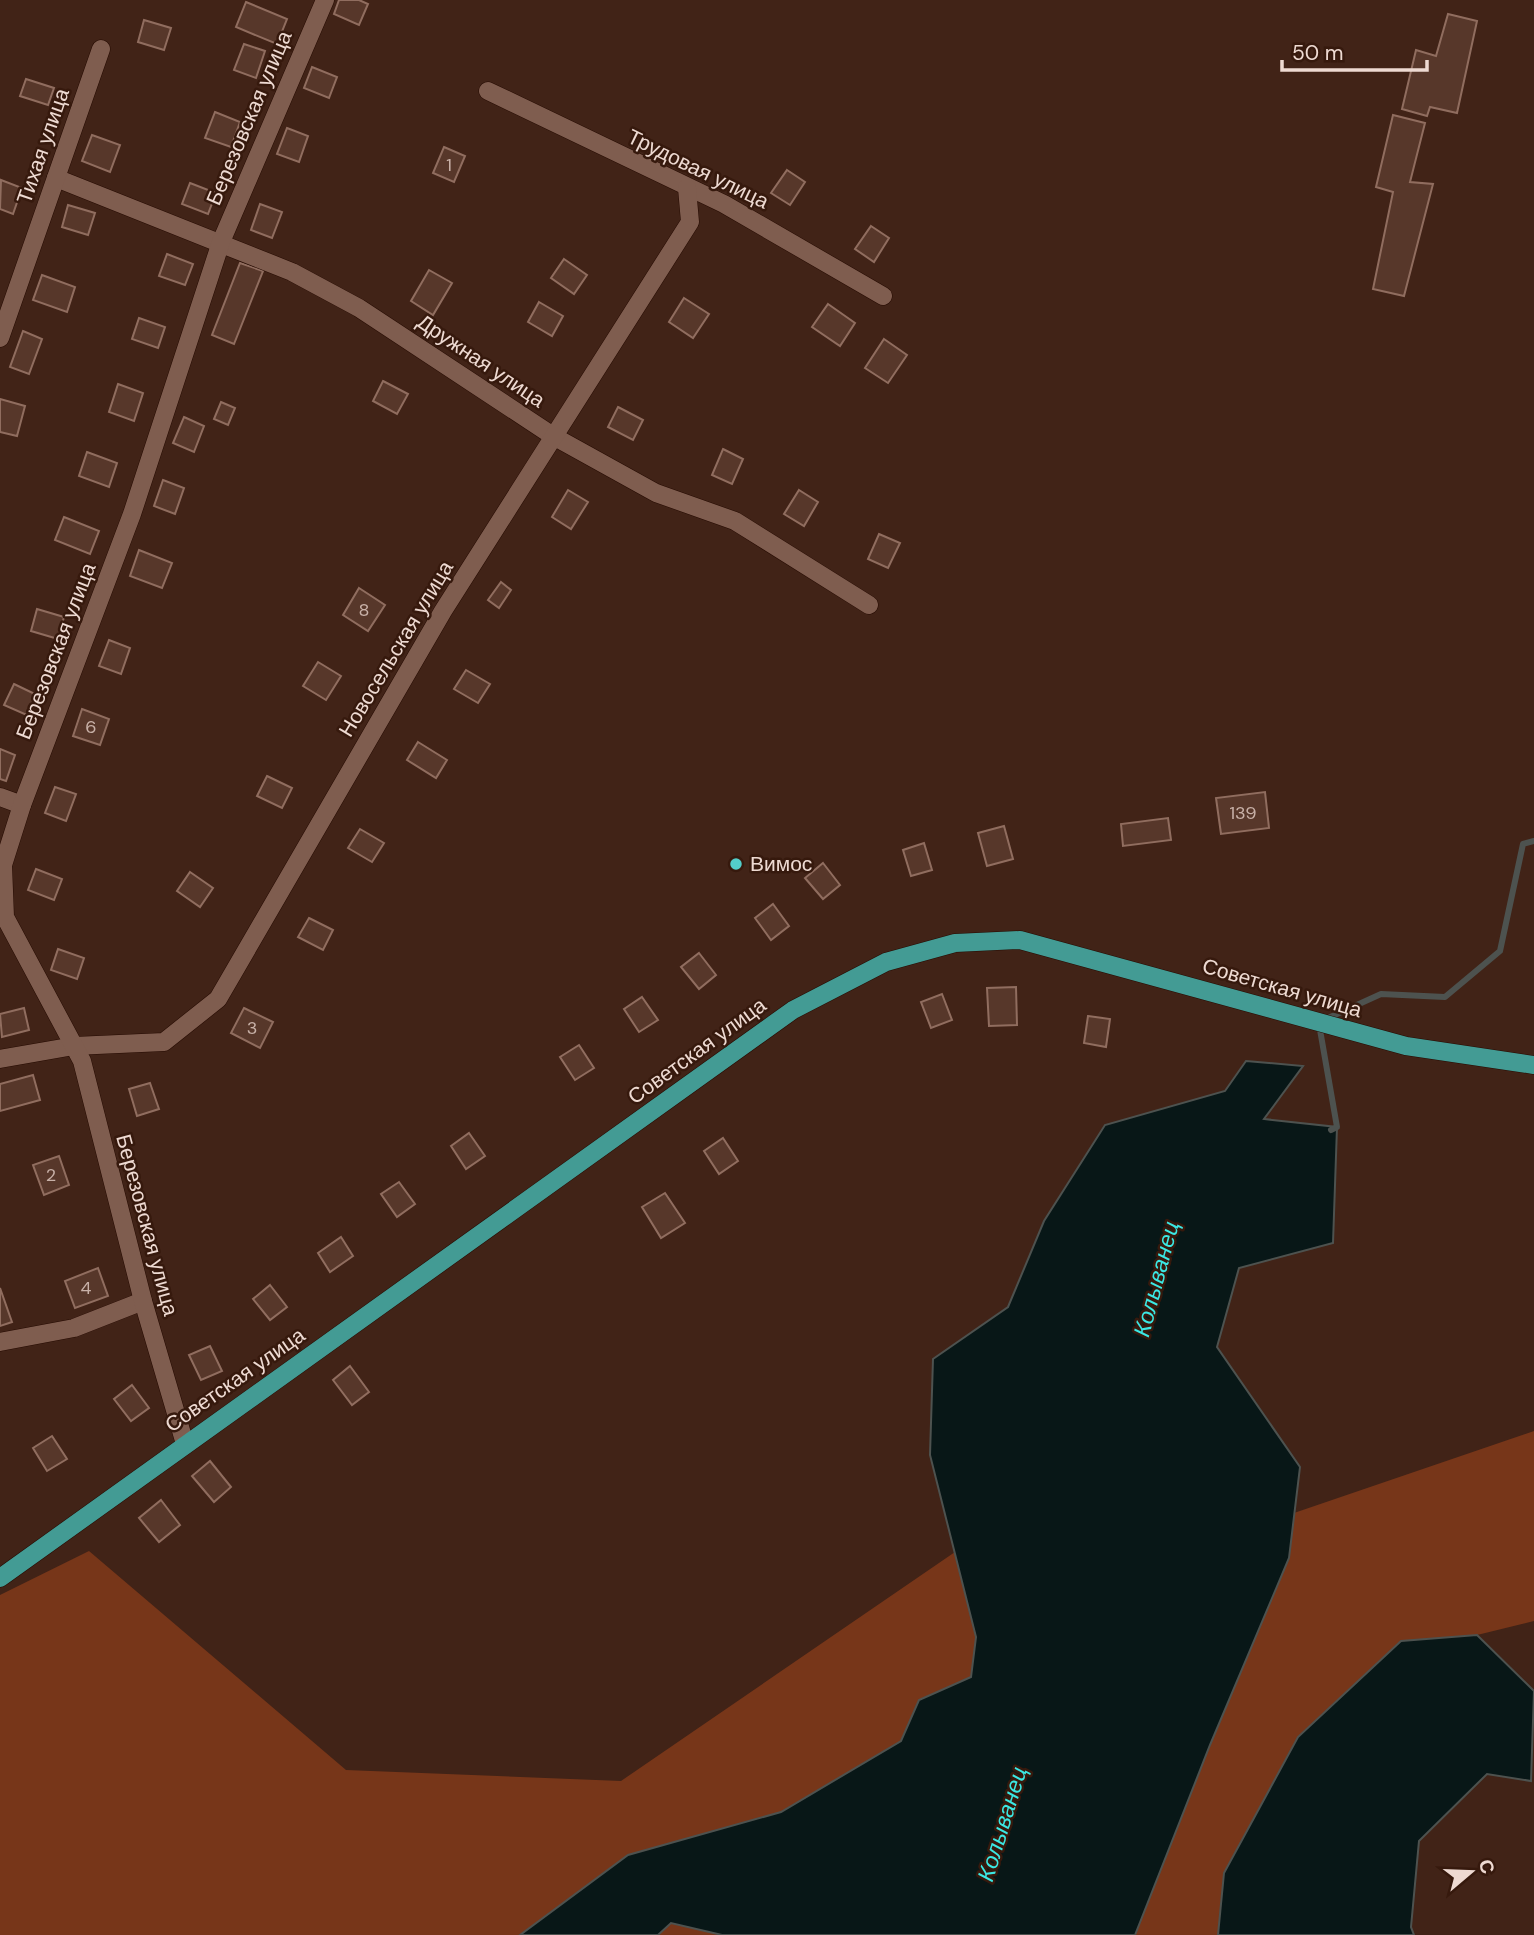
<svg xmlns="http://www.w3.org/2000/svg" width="1534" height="1935" font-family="'DM Sans',sans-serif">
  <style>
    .green { fill: #773619 }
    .water { fill: #081717; stroke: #4d524f; stroke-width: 2 }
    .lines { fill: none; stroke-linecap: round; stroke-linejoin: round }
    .stream { stroke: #4d524f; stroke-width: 6 }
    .building { fill: #57372a; stroke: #906d5f; stroke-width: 2 }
    .minor-casing { stroke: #260b02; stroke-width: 19 }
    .primary-casing { stroke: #260b02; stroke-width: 19 }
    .minor { stroke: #7f5d4f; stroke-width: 18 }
    .primary { stroke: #439b94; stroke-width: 18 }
    .poi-dot { fill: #53cdca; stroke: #36190d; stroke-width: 2.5 }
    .labels { text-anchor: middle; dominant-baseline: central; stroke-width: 5; stroke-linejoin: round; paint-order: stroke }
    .number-label { font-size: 18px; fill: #c8b1a8 }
    .street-label { font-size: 21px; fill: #eedad2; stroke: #36190d }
    .poi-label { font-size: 21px; fill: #eedad2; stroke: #36190d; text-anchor: start }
    .water-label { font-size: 23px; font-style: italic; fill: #3be8e4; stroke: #36190d }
  </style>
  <rect width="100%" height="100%" fill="#412317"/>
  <g class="green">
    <polygon points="1534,1431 1534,1621 1477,1635 1401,1641 1224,1873 1218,1935 1135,1935 1210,1745 1289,1558 1294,1513"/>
    <polygon points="89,1551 346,1770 621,1781 955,1552 976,1638 971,1677 919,1700 901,1741 781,1812 628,1855 520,1935 0,1935 0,1595"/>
    <polygon points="671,1923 722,1935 658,1935"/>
  </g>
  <g class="water">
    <polygon points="1246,1061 1303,1066 1264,1119 1337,1127 1333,1243 1239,1268 1217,1347 1300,1467 1289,1558 1210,1745 1135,1935 722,1935 671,1923 658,1935 520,1935 628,1855 781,1812 901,1741 919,1700 971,1677 976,1637 930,1455 933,1359 1008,1307 1044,1221 1105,1125 1225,1091"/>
    <polygon points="1477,1635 1534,1691 1531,1781 1487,1774 1419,1841 1411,1927 1414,1935 1218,1935 1224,1873 1298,1737 1401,1641"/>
  </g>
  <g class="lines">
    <g class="stream">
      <polyline points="1326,1019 1381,994 1445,997 1500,951 1523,844 1534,841"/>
      <polyline points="1319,1024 1337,1127 1331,1130"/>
    </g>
  </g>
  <g class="building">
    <polygon points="339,0 359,0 368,4 359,25 334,14"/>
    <polygon points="246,2 287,19 277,44 236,27"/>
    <polygon points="1448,14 1477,21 1457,113 1430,107 1427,116 1402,109 1416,50 1436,56"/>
    <polygon points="144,20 171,28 164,50 138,42"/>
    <polygon points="244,44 265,51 256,78 234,70"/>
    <polygon points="312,67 337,77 329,98 304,88"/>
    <polygon points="26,79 54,88 48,105 20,96"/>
    <polygon points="215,112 240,122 231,147 205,138"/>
    <polygon points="1393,115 1425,123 1410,182 1433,184 1404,296 1373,289 1393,192 1376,187"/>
    <polygon points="287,128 308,136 299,162 277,154"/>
    <polygon points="92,135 120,145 110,172 82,161"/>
    <polygon points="444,147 465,156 454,182 433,173"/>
    <polygon points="787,170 805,182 790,205 771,193"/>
    <polygon points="1,180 22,188 13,214 0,209"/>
    <polygon points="190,183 216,193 208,214 182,204"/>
    <polygon points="260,204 282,212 272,238 251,230"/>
    <polygon points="68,205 95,213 88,235 62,227"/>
    <polygon points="871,226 889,238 874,262 855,249"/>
    <polygon points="167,254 193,264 185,285 159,276"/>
    <polygon points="564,259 587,275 574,294 551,278"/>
    <polygon points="240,263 263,271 234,344 212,335"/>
    <polygon points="429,270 452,283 433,315 411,301"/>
    <polygon points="42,275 75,287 67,312 33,300"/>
    <polygon points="684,298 709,314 693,338 669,322"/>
    <polygon points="539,302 563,316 552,336 528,322"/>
    <polygon points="828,304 855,323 840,346 812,327"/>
    <polygon points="139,318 165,327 158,348 132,339"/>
    <polygon points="23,331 42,339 29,374 10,367"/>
    <polygon points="884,339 907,355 888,383 865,368"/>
    <polygon points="383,381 408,394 397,414 373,401"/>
    <polygon points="118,384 143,393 134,421 109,412"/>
    <polygon points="0,399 25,406 17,436 0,432"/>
    <polygon points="221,402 235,408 228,425 214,419"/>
    <polygon points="618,407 643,420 633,440 608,427"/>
    <polygon points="184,417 204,426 194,452 173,443"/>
    <polygon points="723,449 743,459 732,484 712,475"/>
    <polygon points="87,452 117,463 109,487 79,476"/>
    <polygon points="163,480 184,488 175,514 154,506"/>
    <polygon points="568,490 588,502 571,529 552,517"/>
    <polygon points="799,490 818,502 804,526 784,514"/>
    <polygon points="64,517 99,531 90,554 55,540"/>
    <polygon points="879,534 900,543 888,568 868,559"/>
    <polygon points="139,550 172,563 162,588 130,576"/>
    <polygon points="501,582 511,590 499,608 488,600"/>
    <polygon points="359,588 385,605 368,631 343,615"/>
    <polygon points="37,609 64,617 58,639 31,631"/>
    <polygon points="109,640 130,648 121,674 99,666"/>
    <polygon points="318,662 341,676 326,700 303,686"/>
    <polygon points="466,670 490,684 478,703 454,689"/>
    <polygon points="14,684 39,696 29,716 4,705"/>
    <polygon points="82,709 109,719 100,745 73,736"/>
    <polygon points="418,742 447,760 436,778 407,760"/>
    <polygon points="0,749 15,755 6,781 0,779"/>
    <polygon points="267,776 292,788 282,808 257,796"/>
    <polygon points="55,787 76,794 66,821 45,813"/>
    <polygon points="1265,792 1269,828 1221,834 1216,798"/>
    <polygon points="1168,818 1171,840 1123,846 1121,824"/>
    <polygon points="1004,826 1013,859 987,866 978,833"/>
    <polygon points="360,829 384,843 372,862 348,848"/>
    <polygon points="924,843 932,870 911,876 903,850"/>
    <polygon points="823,863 840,885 823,899 805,878"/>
    <polygon points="36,869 62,879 54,900 28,890"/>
    <polygon points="190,872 213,888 200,907 177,891"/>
    <polygon points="773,904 789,926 771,940 755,918"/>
    <polygon points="309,918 333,930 323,950 298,937"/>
    <polygon points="58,949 84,958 77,979 51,970"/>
    <polygon points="699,953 716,975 699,989 681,967"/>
    <polygon points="1016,987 1017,1025 989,1026 987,988"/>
    <polygon points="942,994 952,1020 931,1028 921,1002"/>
    <polygon points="642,997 658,1020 639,1032 624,1009"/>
    <polygon points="24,1008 29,1030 2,1037 0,1014"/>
    <polygon points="244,1008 273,1022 260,1048 231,1033"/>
    <polygon points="1088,1016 1110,1019 1106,1047 1084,1043"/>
    <polygon points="579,1045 594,1068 575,1080 560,1057"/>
    <polygon points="33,1075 40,1100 0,1111 0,1084"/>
    <polygon points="150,1083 159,1109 137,1116 129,1089"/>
    <polygon points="469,1133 485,1156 466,1169 451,1146"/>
    <polygon points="723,1138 738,1161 719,1174 704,1151"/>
    <polygon points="59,1156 69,1185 44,1195 33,1165"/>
    <polygon points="399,1182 415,1204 397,1217 381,1194"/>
    <polygon points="665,1193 685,1223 661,1238 642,1207"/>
    <polygon points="341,1237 353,1256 330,1272 318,1253"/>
    <polygon points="98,1268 108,1296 75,1308 65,1281"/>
    <polygon points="270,1285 287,1307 270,1320 253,1299"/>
    <polygon points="0,1288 12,1322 0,1326"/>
    <polygon points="210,1346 222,1371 201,1380 189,1355"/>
    <polygon points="350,1366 369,1392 352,1405 333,1380"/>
    <polygon points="132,1385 149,1408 131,1421 114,1399"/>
    <polygon points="52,1436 67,1459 47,1471 33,1448"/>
    <polygon points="210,1461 231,1487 214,1502 192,1476"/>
    <polygon points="161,1500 180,1525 159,1542 139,1518"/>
  </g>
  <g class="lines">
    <defs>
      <g id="minor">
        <polyline points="488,91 724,204 883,296"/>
        <polyline points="56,178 292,272 359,308 553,436 656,493 735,521 869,605"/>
        <polyline points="0,338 101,49"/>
        <polyline points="0,797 22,805"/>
        <polyline points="0,1059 74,1046 164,1042 218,999 443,611 690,222 687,188"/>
        <polyline points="0,1342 74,1328 143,1301"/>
        <polyline points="185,1444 143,1301 82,1061 5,917 3,865 22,805 132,514 221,242 325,0"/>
      </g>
      <polyline id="primary" points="0,1578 793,1010 886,962 955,943 1020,940 1406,1046 1534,1065"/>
    </defs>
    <use href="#minor" class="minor-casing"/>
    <use href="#primary" class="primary-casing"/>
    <use href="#minor" class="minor"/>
    <use href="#primary" class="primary"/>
  </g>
  <circle class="poi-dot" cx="736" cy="864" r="7"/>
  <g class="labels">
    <g class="number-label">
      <text x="449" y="165">1</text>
      <text x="364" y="610">8</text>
      <text x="91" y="727">6</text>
      <text x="1243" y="813">139</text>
      <text x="252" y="1028">3</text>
      <text x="51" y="1175">2</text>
      <text x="86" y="1288">4</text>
    </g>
    <g class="street-label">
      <text transform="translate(249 118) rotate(-67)">Березовская улица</text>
      <text transform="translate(43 146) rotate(-71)">Тихая улица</text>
      <text transform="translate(698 169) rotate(26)">Трудовая улица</text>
      <text transform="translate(481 361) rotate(34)">Дружная улица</text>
      <text transform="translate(396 649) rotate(-59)">Новосельская улица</text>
      <text transform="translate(56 651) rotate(-69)">Березовская улица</text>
      <text transform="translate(1282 988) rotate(16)">Советская улица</text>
      <text transform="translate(697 1051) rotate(-36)">Советская улица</text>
      <text transform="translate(147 1225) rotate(75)">Березовская улица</text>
      <text transform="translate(235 1380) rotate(-35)">Советская улица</text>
    </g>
    <g class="poi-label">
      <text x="750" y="864">Вимос</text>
    </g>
    <g class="water-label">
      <text transform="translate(1156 1279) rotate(-75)">Колыванец</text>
      <text transform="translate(1002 1824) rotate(-73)">Колыванец</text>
    </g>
  </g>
  <g transform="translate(1471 1872) rotate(71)" stroke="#36190d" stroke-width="5" paint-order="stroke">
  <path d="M0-5L12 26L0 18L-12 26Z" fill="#eedad2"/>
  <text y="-10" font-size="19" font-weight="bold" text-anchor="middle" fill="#eedad2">С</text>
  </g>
  <path d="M1282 60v10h145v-10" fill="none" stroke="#eedad2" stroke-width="3.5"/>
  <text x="1292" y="60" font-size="21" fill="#eedad2" stroke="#36190d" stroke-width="5" paint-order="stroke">50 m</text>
</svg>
